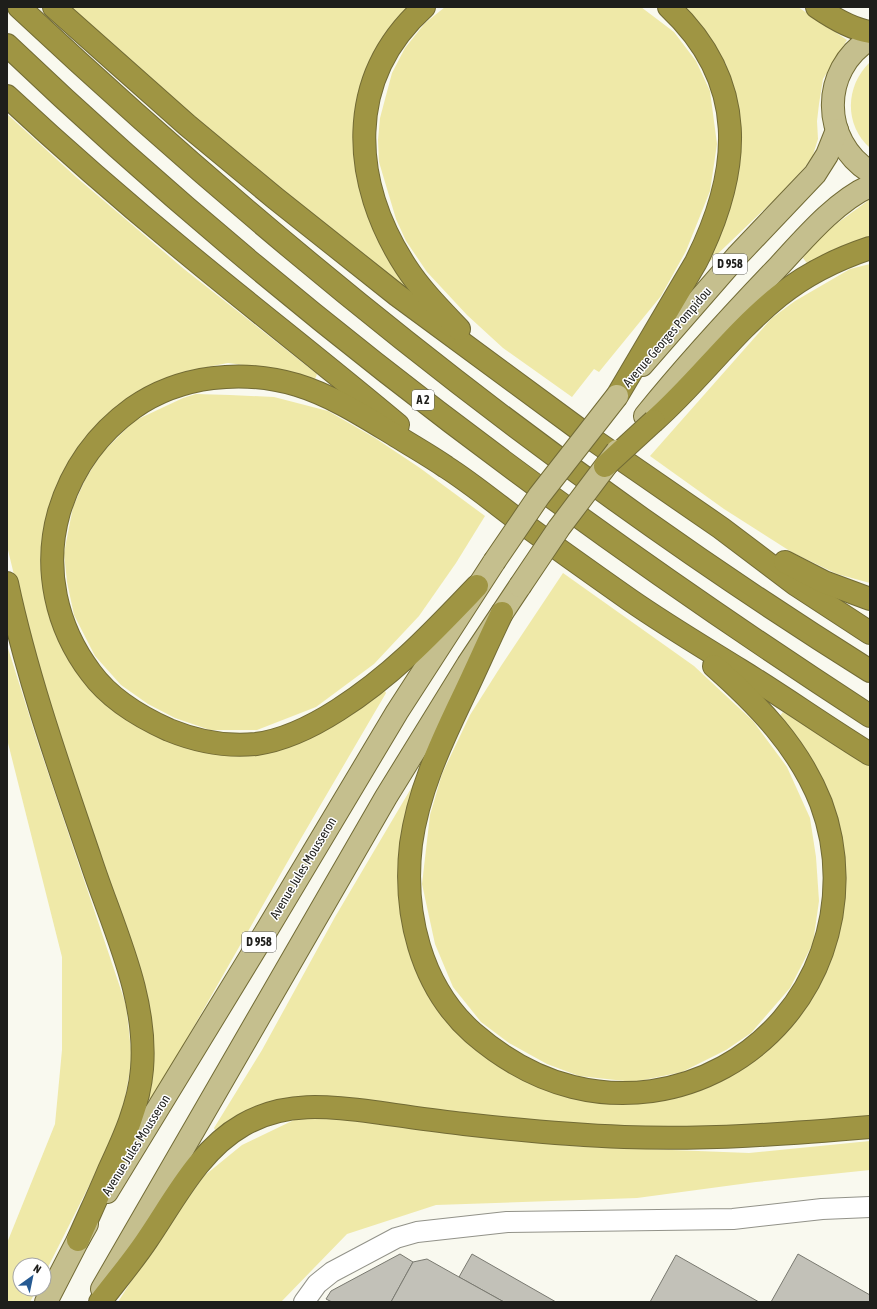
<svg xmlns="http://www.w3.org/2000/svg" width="877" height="1309" font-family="'Asap Condensed',sans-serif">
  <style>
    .green { fill: #efe9a8 }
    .building { fill: #c2c1b8; stroke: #797970 }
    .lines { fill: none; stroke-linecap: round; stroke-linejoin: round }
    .minor-casing { stroke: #929289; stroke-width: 22 }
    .major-casing { stroke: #726b35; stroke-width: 24 }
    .highway-casing { stroke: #726b35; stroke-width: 24 }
    .minor { stroke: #fff; stroke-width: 20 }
    .major { stroke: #c5bf8e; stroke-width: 22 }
    .highway { stroke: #9f9543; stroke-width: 22 }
    .major-bridge-casing { stroke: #726b35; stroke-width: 24; stroke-linecap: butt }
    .highway-bridge-casing { stroke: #726b35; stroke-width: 24; stroke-linecap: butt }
    .major-bridge { stroke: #c5bf8e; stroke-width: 22 }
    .highway-bridge { stroke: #9f9543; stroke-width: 22 }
    .labels { text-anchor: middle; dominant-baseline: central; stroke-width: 3; stroke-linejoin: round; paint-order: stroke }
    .shield { fill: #fff; stroke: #62625f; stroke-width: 1 }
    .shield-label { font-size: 12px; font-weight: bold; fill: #1e1e1b }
    .street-label { font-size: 13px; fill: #1e1e1b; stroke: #fff }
  </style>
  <rect width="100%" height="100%" fill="#f9f9ef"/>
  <g class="green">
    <polygon points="67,7 416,7 355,154 363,200 374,227 386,250 392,264 407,286 404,288 216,135"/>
    <polygon points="445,7 641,7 674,32 696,61 710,91 717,144 710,191 686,251 661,296 599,372 594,369 572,397 503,348 467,315 427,272 406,241 396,219 379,162 378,140 380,118 392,73 405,48 425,23"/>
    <polygon points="684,7 798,7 847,40 823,79 819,104 817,121 818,139 813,155 805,167 776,198 703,268 729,207 740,146 736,106 726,64 694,17"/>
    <path d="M870 62V148C844 125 845 86 870 62Z"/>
    <polygon points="7,114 76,177 184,269 317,374 314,382 282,370 228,363 187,371 150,387 92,432 63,473 50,514 44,590 56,636 71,660 156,736 186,748 217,753 384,689 386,693 296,847 152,1100 146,1097 152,1054 43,694 7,546"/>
    <path d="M870 199V240L809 266 803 258C819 233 847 217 870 199Z"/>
    <polygon points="870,264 870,583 837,574 793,553 724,509 650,456 772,318 795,301 850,269"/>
    <polygon points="196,394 230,395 274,397 328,411 375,438 420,468 485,516 456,563 419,616 374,664 316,707 257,730 210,730 175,718 148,704 121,685 95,656 74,615 67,582 64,553 73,507 85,480 101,454 134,421 183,398"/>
    <polygon points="563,573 694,666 753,721 787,767 810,818 816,857 819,901 813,943 790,988 751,1033 726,1050 682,1072 634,1082 579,1076 547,1064 509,1043 481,1022 453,987 435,944 422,884 430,815 442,774 470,715 501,666"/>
    <polygon points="7,645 37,740 126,1005 132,1059 122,1114 100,1164 44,1275 44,1265 20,1265 20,1289 37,1289 30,1302 7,1302 7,1243 55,1124 62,1050 62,957 7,739"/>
    <polygon points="783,712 870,765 870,1119 710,1130 615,1128 495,1120 353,1100 216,1132 214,1128 262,1050 335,917 416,780 413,957 497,1063 673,1095 818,986 836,944 844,903 840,849 779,717"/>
    <polygon points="296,1119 353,1119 570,1146 749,1153 870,1141 870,1170 756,1182 637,1198 436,1205 347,1234 281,1302 118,1302 155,1244 204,1176 242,1145"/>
  </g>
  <g class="building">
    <polygon points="400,1254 413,1262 391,1302 332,1302 326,1299 331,1291"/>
    <polygon points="472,1254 556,1302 504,1302 459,1277"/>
    <polygon points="798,1254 870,1295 870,1302 771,1302"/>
    <polygon points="676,1255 759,1302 650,1302"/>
    <polygon points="427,1259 459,1277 504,1302 391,1302 413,1262"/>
  </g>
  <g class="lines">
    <defs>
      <polyline id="minor" points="304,1302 317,1284 332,1272 396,1238 417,1232 507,1222 733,1219 822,1209 870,1207"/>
      <g id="major">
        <path d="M870 39C820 70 821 141 870 172"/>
        <polyline points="642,365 738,255 815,174 827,155 837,130"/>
        <path d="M645 416C687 364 732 315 779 266 804 239 836 201 870 186"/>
        <polyline points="107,1192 268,928 397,712 494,562"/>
        <polyline points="102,1289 386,797 468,664 520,586"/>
        <polyline points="46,1302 78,1240 87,1224"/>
      </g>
      <g id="highway">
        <path d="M19 7C282 253 565 480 870 671"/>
        <polyline points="54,7 187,125 275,198 397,295 595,441 721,528 795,584 870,633"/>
        <path d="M424 7C344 79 351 182 406 267 421 290 440 309 459 329"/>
        <path d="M817 7C833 18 851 29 870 32"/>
        <path d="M7 45C270 296 565 518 870 716"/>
        <path d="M7 96C66 151 127 204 189 255 258 312 329 367 398 425"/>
        <path d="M617 396 696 262C742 170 749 82 669 7"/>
        <path d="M654 421C698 382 733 333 779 296 806 274 837 259 870 248"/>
        <polyline points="785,562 824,582 870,599"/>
        <path d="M7 583C27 677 60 770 91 861 113 928 148 997 142 1069 139 1105 124 1138 109 1170 99 1194 88 1217 78 1240"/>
        <path d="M477 586C433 632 393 675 338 710 313 726 286 740 256 744 227 747 196 741 169 730 140 717 110 699 91 673 56 627 43 568 59 512 72 469 97 434 133 408 180 375 243 369 297 385 333 396 365 417 398 437 414 447 430 456 446 467 471 483 494 502 518 520 555 547 593 574 630 600 666 625 703 647 740 670 784 697 826 727 870 754"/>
        <path d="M502 613C488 642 475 672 461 701 439 747 418 793 411 844 403 912 420 986 473 1033 502 1058 536 1078 573 1087 679 1113 786 1053 822 952 839 904 839 851 821 803 799 747 758 705 714 666"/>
        <path d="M100 1302C116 1281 133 1261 147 1240 175 1199 199 1150 243 1125 284 1101 329 1106 374 1112 404 1116 434 1121 464 1124 517 1130 570 1135 624 1137 706 1140 788 1134 870 1127"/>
      </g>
    </defs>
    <use href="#minor" class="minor-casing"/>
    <use href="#major" class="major-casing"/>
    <use href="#highway" class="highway-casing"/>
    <use href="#minor" class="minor"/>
    <use href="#major" class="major"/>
    <use href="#highway" class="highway"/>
    <defs>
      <g id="major-bridge">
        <polyline points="494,562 539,496 617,396"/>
        <polyline points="520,586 559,528 617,451"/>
      </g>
      <polyline id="highway-bridge" points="605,466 654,421"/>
    </defs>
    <use href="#major-bridge" class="major-bridge-casing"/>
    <use href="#highway-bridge" class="highway-bridge-casing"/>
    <use href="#major-bridge" class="major-bridge"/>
    <use href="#highway-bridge" class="highway-bridge"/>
  </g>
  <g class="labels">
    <g class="shield">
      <rect x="713" y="254" width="34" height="20" rx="3"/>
      <rect x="412" y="390" width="22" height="20" rx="3"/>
      <rect x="242" y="932" width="34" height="20" rx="3"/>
    </g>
    <g class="shield-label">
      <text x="730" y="264">D 958</text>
      <text x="423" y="400">A 2</text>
      <text x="259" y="942">D 958</text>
    </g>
    <g class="street-label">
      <text transform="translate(667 337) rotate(-49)">Avenue Georges Pompidou</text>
      <text transform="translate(303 868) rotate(-59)">Avenue Jules Mousseron</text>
      <text transform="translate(136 1145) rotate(-58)">Avenue Jules Mousseron</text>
    </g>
  </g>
  <rect width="877" height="1309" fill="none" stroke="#1e1e1b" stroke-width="16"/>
  <g transform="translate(32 1277) rotate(33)"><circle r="19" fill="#ffffff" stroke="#a5a5a4"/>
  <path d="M0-3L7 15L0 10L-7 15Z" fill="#265a92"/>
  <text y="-6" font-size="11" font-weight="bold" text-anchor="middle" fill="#1e1e1b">N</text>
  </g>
</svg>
